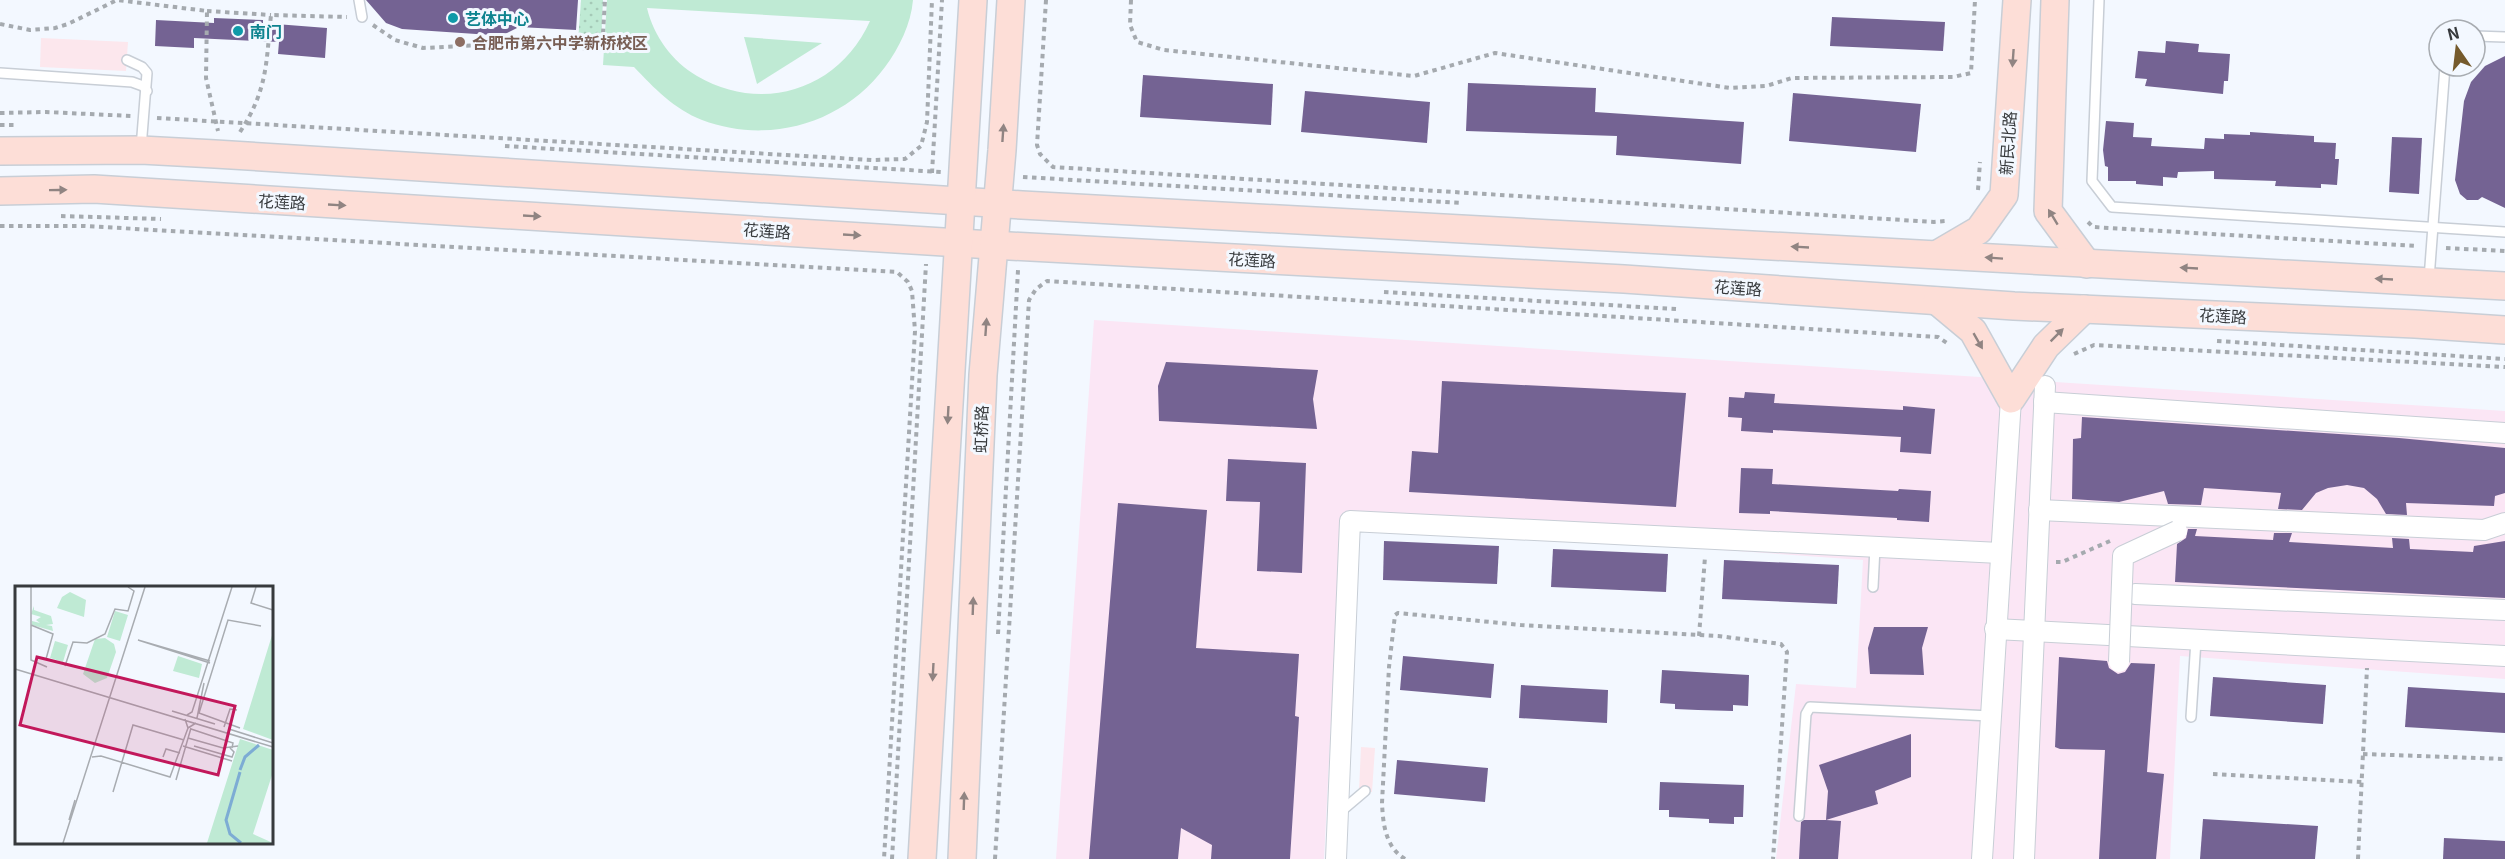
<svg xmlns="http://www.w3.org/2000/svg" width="2505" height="859" font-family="Georgia,'Noto Sans SC',serif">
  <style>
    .commercial { fill: #fbe6f5 }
    .industrial { fill: #fce7ed }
    .grass { fill: url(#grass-dots) }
    .green { fill: #bfead4; fill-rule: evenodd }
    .building { fill: #746393 }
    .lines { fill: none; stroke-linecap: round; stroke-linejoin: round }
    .lane-casing { stroke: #c8ced6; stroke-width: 12 }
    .street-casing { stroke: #c8ced6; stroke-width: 22 }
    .secondary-casing { stroke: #c8ced6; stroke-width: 30 }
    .path { stroke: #a5aaaf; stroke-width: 4; stroke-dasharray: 4.5 4.5; stroke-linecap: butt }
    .lane { stroke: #fff; stroke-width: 9 }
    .street { stroke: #fff; stroke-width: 20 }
    .secondary { stroke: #fdded7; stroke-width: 27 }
    .street-bridge-casing { stroke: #c8ced6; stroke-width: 22; stroke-linecap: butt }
    .street-bridge { stroke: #fff; stroke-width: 20 }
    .oneway { fill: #908482 }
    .culture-dot { fill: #0f9aa8; stroke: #f3f8ff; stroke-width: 2 }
    .education-dot { fill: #8d6e63; stroke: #f3f8ff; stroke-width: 2 }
    .labels { text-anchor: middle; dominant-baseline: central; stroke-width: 6; stroke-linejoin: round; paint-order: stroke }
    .culture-label { font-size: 16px; font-weight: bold; fill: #0d838f; stroke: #f3f8ff; text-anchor: start }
    .education-label { font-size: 16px; font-weight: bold; fill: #785e54; stroke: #f3f8ff; text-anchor: start }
    .street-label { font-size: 16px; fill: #373a3d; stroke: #f3f8ff }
    .inset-river { fill: none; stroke: #7dacd4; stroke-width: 3 }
    .inset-road { fill: none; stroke: #a8acb1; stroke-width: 1.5 }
    .view { fill: #c2185b; fill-opacity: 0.15; stroke: #c2185b; stroke-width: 3 }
    .inset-edge { fill: none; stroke: #373a3d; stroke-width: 3 }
  </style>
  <defs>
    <pattern id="grass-dots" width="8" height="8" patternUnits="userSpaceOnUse" patternTransform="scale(1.5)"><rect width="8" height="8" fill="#bfead4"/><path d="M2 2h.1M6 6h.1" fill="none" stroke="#a5c9b7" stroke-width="1.8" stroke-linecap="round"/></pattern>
  </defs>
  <rect width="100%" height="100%" fill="#f3f8ff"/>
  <polygon class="commercial" points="1094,320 2505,411 2505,679 2180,656 2170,859 1776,859 1796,684 1856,688 1863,560 1341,523 1324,859 1056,859"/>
  <g class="industrial">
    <polygon points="41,38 128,42 126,71 40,67"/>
    <polygon points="1361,747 1375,748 1372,792 1359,791"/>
  </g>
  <polygon class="grass" points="581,0 603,0 601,43 578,42"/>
  <g class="green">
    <path d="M607 0H913C911 24 899 48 885 67 843 124 768 145 702 120 674 109 654 88 634 67L603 65ZM647 8 869 21H870C839 90 762 114 697 76 672 61 654 37 647 8Z"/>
    <polygon points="744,37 822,43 757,84"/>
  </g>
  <g class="building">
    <polygon points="366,0 578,0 576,30 519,27 507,33 491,35 402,29 386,23"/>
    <polygon points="1832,17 1945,22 1943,51 1830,46"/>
    <polygon points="214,18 263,20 263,23 327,28 325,58 278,54 279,42 194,38 194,48 155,46 156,20 214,23"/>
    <polygon points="2166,41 2199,44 2198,52 2230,54 2228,81 2224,81 2223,94 2145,86 2147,79 2135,78 2138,51 2165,53"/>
    <polygon points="2505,56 2505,208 2482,197 2478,200 2467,200 2460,194 2455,180 2464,101 2471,82 2485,66"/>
    <polygon points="1143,75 1273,84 1271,125 1140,117"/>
    <polygon points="1468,83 1596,88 1595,112 1744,122 1741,164 1616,155 1617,136 1466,131"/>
    <polygon points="1305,91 1430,102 1427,143 1301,132"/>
    <polygon points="1793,93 1921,104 1916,152 1789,141"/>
    <polygon points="2106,121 2134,123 2133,137 2152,138 2151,146 2204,149 2205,138 2224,139 2224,134 2250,135 2250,132 2314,136 2314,142 2336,143 2335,159 2339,159 2337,185 2321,184 2321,188 2275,186 2276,181 2214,179 2214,171 2178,172 2177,178 2163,177 2163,186 2136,184 2136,181 2108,181 2108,167 2105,166 2103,150"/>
    <polygon points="2392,137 2422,138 2419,194 2389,192"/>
    <polygon points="1166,362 1318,370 1313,399 1317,429 1159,421 1158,386"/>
    <polygon points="1442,381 1686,393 1676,507 1409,492 1412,451 1438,453"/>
    <polygon points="1745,392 1775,394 1774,403 1903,410 1903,406 1935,409 1931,454 1900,452 1901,437 1773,430 1773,433 1741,431 1742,418 1728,417 1729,397 1744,398"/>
    <polygon points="2082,417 2399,438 2505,448 2505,493 2495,496 2494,506 2406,503 2407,515 2386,514 2377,499 2364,488 2347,485 2328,488 2316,493 2302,510 2278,509 2281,493 2204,488 2201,505 2168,504 2164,491 2119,502 2072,499 2073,439 2081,438"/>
    <polygon points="1228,459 1306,463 1302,573 1257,571 1260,502 1226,501"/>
    <polygon points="1741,468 1773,469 1772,484 1898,491 1899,489 1931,491 1929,522 1897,520 1897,518 1770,511 1770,514 1739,513"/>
    <polygon points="1118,503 1207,510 1196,648 1299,654 1295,716 1299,717 1290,859 1211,859 1212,845 1181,828 1178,859 1089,859"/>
    <polygon points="2188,529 2197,529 2195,536 2273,540 2274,533 2292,533 2289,542 2393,548 2392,538 2409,539 2410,549 2473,552 2474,546 2505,541 2505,598 2175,582 2177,544 2186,538"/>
    <polygon points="1384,541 1499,546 1497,584 1383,580"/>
    <polygon points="1553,549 1668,554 1666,592 1551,587"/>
    <polygon points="1724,560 1839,565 1837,604 1722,599"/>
    <polygon points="1874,627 1928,627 1922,648 1924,675 1870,674 1868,648"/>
    <polygon points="1403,656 1494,664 1491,698 1400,690"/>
    <polygon points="2059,657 2107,661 2109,668 2118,674 2125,672 2131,663 2155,664 2147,772 2164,774 2156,859 2099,859 2105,750 2060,749 2055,747"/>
    <polygon points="1662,670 1749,675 1748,706 1733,705 1733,711 1698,710 1675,709 1675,704 1660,703"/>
    <polygon points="2213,677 2326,685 2323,724 2210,716"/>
    <polygon points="1521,685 1608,690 1607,723 1519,718"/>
    <polygon points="2408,687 2505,693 2505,733 2405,727"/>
    <polygon points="1911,734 1911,777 1875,791 1878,804 1826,820 1841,821 1838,859 1799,859 1801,822 1804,820 1826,820 1828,791 1819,765"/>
    <polygon points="1397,760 1488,768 1485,802 1394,794"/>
    <polygon points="1660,782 1744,785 1743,817 1734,817 1734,824 1709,823 1709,819 1669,817 1669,810 1659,810"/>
    <polygon points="2203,819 2318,826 2315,859 2200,859"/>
    <polygon points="2444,838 2505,841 2505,859 2443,859"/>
  </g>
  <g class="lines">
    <defs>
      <g id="lane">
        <polyline points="359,0 362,17"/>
        <polyline points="2099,0 2092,181 2112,207 2505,232"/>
        <polyline points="2475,36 2505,37"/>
        <polyline points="127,60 142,67 147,73 141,148"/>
        <polyline points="0,73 132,82 143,86 147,91"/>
        <polyline points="2429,279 2445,66"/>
        <polyline points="1873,587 1875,547"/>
        <polyline points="2191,717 2196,640"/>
        <polyline points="1339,813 1365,791"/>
        <polyline points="1799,816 1806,714 1810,707 1990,716"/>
      </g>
      <g id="street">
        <polyline points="2044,402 2505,433"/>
        <polyline points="2039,510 2484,530 2505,523"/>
        <polyline points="2135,594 2505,610"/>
        <polyline points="1995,629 2505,656"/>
        <polyline points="1336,859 1350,521 2000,553"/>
        <polyline points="1982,859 2011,399"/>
        <polyline points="2024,859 2045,386"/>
      </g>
      <g id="secondary">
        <polyline points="2055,0 2048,211 2087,264"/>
        <polyline points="0,151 141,150 215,154 1022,205 2505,286"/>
        <polyline points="0,191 94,189 992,245 1624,279 2014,306 2415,324 2505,330"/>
        <polyline points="1938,254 1979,230 2004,195 2017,0"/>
        <polyline points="1937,301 1973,331 2011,399 2046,346 2084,309"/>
        <polyline points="922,859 973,0"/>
        <polyline points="962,859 983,375 1002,150 1011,0"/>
      </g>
    </defs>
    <use href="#lane" class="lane-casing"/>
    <use href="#street" class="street-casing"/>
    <use href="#secondary" class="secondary-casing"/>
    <g class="path">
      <polyline points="1046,0 1037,145 1040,154 1053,167 1934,222 1946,221"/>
      <polyline points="1131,0 1130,25 1137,42 1164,50 1414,76 1495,53 1730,88 1766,86 1792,78 1953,77 1971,73 1975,0"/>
      <polyline points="207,11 271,15"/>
      <polyline points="0,24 30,30 55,28 68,24 117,0 207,11 206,78 218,131"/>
      <polyline points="373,25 395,40 423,48 523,43 602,50 605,0"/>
      <polyline points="0,113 46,112 131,116"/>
      <polyline points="157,118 872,160 905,159 921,146 927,122 932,0"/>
      <polyline points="0,125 18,125"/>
      <path d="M240 132C268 89 266 63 271 15L347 17"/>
      <polyline points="505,146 941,172"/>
      <polyline points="932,173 942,0"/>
      <polyline points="1023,177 1462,203"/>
      <polyline points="1978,190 1980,162"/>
      <polyline points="61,216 161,219"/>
      <polyline points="2088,222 2093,227 2417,246"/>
      <polyline points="0,226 84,226 897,272 908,282 912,291 915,331 884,859"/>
      <polyline points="2446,248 2505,251"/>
      <polyline points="1384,292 1676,309"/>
      <polyline points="2217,341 2505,359"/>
      <polyline points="2074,354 2094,345 2505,367"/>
      <polyline points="2056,562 2062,562 2110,541"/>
      <polyline points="998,634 1018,270"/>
      <polyline points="1699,636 1705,557"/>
      <polyline points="2363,754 2505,759"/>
      <polyline points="2213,774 2362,782"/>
      <polyline points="892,859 926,264"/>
      <polyline points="995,859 1029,300 1036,289 1047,281 1938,337 1947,343"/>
      <path d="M1405 859C1385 847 1383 823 1382 803L1389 667 1395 615 1398 613 1521 625 1718 636 1781 644 1787 652 1773 859"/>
      <polyline points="2358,859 2367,668"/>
    </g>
    <use href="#lane" class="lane"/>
    <use href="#street" class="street"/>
    <use href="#secondary" class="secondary"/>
    <defs>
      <polyline id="street-bridge" points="2119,662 2123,556 2177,531"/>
    </defs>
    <use href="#street-bridge" class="street-bridge-casing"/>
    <use href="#street-bridge" class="street-bridge"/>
  </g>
  <defs><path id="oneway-solid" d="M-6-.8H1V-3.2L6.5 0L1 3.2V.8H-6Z" transform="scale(1.5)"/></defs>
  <g class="oneway">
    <use href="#oneway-solid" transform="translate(2013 58) rotate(94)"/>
    <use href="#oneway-solid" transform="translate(1003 133) rotate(-86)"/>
    <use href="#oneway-solid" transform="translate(58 190) rotate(-1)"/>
    <use href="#oneway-solid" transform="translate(337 205) rotate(3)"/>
    <use href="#oneway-solid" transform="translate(532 216) rotate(3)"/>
    <use href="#oneway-solid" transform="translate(2053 217) rotate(-121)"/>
    <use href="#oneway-solid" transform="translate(852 235) rotate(3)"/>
    <use href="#oneway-solid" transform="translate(1800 247) rotate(-177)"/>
    <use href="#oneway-solid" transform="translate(1994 258) rotate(-176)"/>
    <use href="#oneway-solid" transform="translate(2189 268) rotate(-177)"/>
    <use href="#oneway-solid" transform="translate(2384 279) rotate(-177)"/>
    <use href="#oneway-solid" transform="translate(986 327) rotate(-86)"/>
    <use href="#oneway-solid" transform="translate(2057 335) rotate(-45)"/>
    <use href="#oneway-solid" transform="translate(1978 341) rotate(60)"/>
    <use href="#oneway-solid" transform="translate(948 415) rotate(93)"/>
    <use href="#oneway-solid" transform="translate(973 606) rotate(-88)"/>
    <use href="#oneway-solid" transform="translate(933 672) rotate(93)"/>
    <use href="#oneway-solid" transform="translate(964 801) rotate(-88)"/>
  </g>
  <g class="culture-dot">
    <circle cx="453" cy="18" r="6"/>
    <circle cx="238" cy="31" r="6"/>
  </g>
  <circle class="education-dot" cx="460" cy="42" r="6"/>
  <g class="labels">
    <g class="culture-label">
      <text x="465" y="18">艺体中心</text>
      <text x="250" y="31">南门</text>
    </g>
    <g class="education-label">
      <text x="472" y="42">合肥市第六中学新桥校区</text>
    </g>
    <g class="street-label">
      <text transform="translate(2007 143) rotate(-86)">新民北路</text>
      <text transform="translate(282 201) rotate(3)">花莲路</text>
      <text transform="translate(767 230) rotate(4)">花莲路</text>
      <text transform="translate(1252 259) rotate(3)">花莲路</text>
      <text transform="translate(1738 287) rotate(4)">花莲路</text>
      <text transform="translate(2223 315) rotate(3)">花莲路</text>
      <text transform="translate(980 429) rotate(-88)">虹桥路</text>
    </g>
  </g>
  <g transform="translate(15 586)">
    <rect width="258" height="258" fill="#f3f8ff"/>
    <path d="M55 6 71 14 69 31 42 22 47 11ZM19 20V24L36 30 38 38 31 39 37 40 38 45 17 39V35L25 37 21 34 26 31 16 28ZM40 55 53 59 48 76 35 72ZM163 70 187 78 184 92 158 85Z" fill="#bfead4"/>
    <path d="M100 25 113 29 105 55 92 51ZM258 46V154L228 143ZM90 52 99 58 101 66 92 92 80 97 68 88 80 53ZM225 153 258 164V186L238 248 258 257H192Z" fill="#bfead4"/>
    <path class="inset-river" d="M225 184 230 171 244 159M225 186 211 234 215 248 226 257"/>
    <path class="inset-road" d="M16 1V74L32 81M241 1 236 17 258 24M16 39 38 48 31 73M195 77 123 54 195 75M50 80 58 56 72 57 90 48 100 23 113 25 119 5 113 1M0 83 258 161M157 125 200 138M172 129 177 126 217 1M182 132 189 97M170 133 173 142 181 137M209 141 215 123 222 124M225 142 184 127 213 34 246 40M176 143 218 157 217 162M214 143 258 157M173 152 208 162 223 160M168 160 217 175M179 160 217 171 219 166 215 162M77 171 86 170 155 191 173 142M148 171 151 163 165 167M161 194 176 142M98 206 118 139 169 154M54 234 60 214M48 257 130 1"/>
    <path class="view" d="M22 71 220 120 203 189 5 139Z"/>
    <rect width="258" height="258" class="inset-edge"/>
  </g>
  <g transform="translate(2457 48) rotate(346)"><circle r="28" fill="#f3f8ff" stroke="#a8acb1" stroke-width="1.5"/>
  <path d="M0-4.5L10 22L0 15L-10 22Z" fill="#755a2c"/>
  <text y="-9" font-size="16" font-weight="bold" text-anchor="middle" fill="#373a3d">N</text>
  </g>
</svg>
